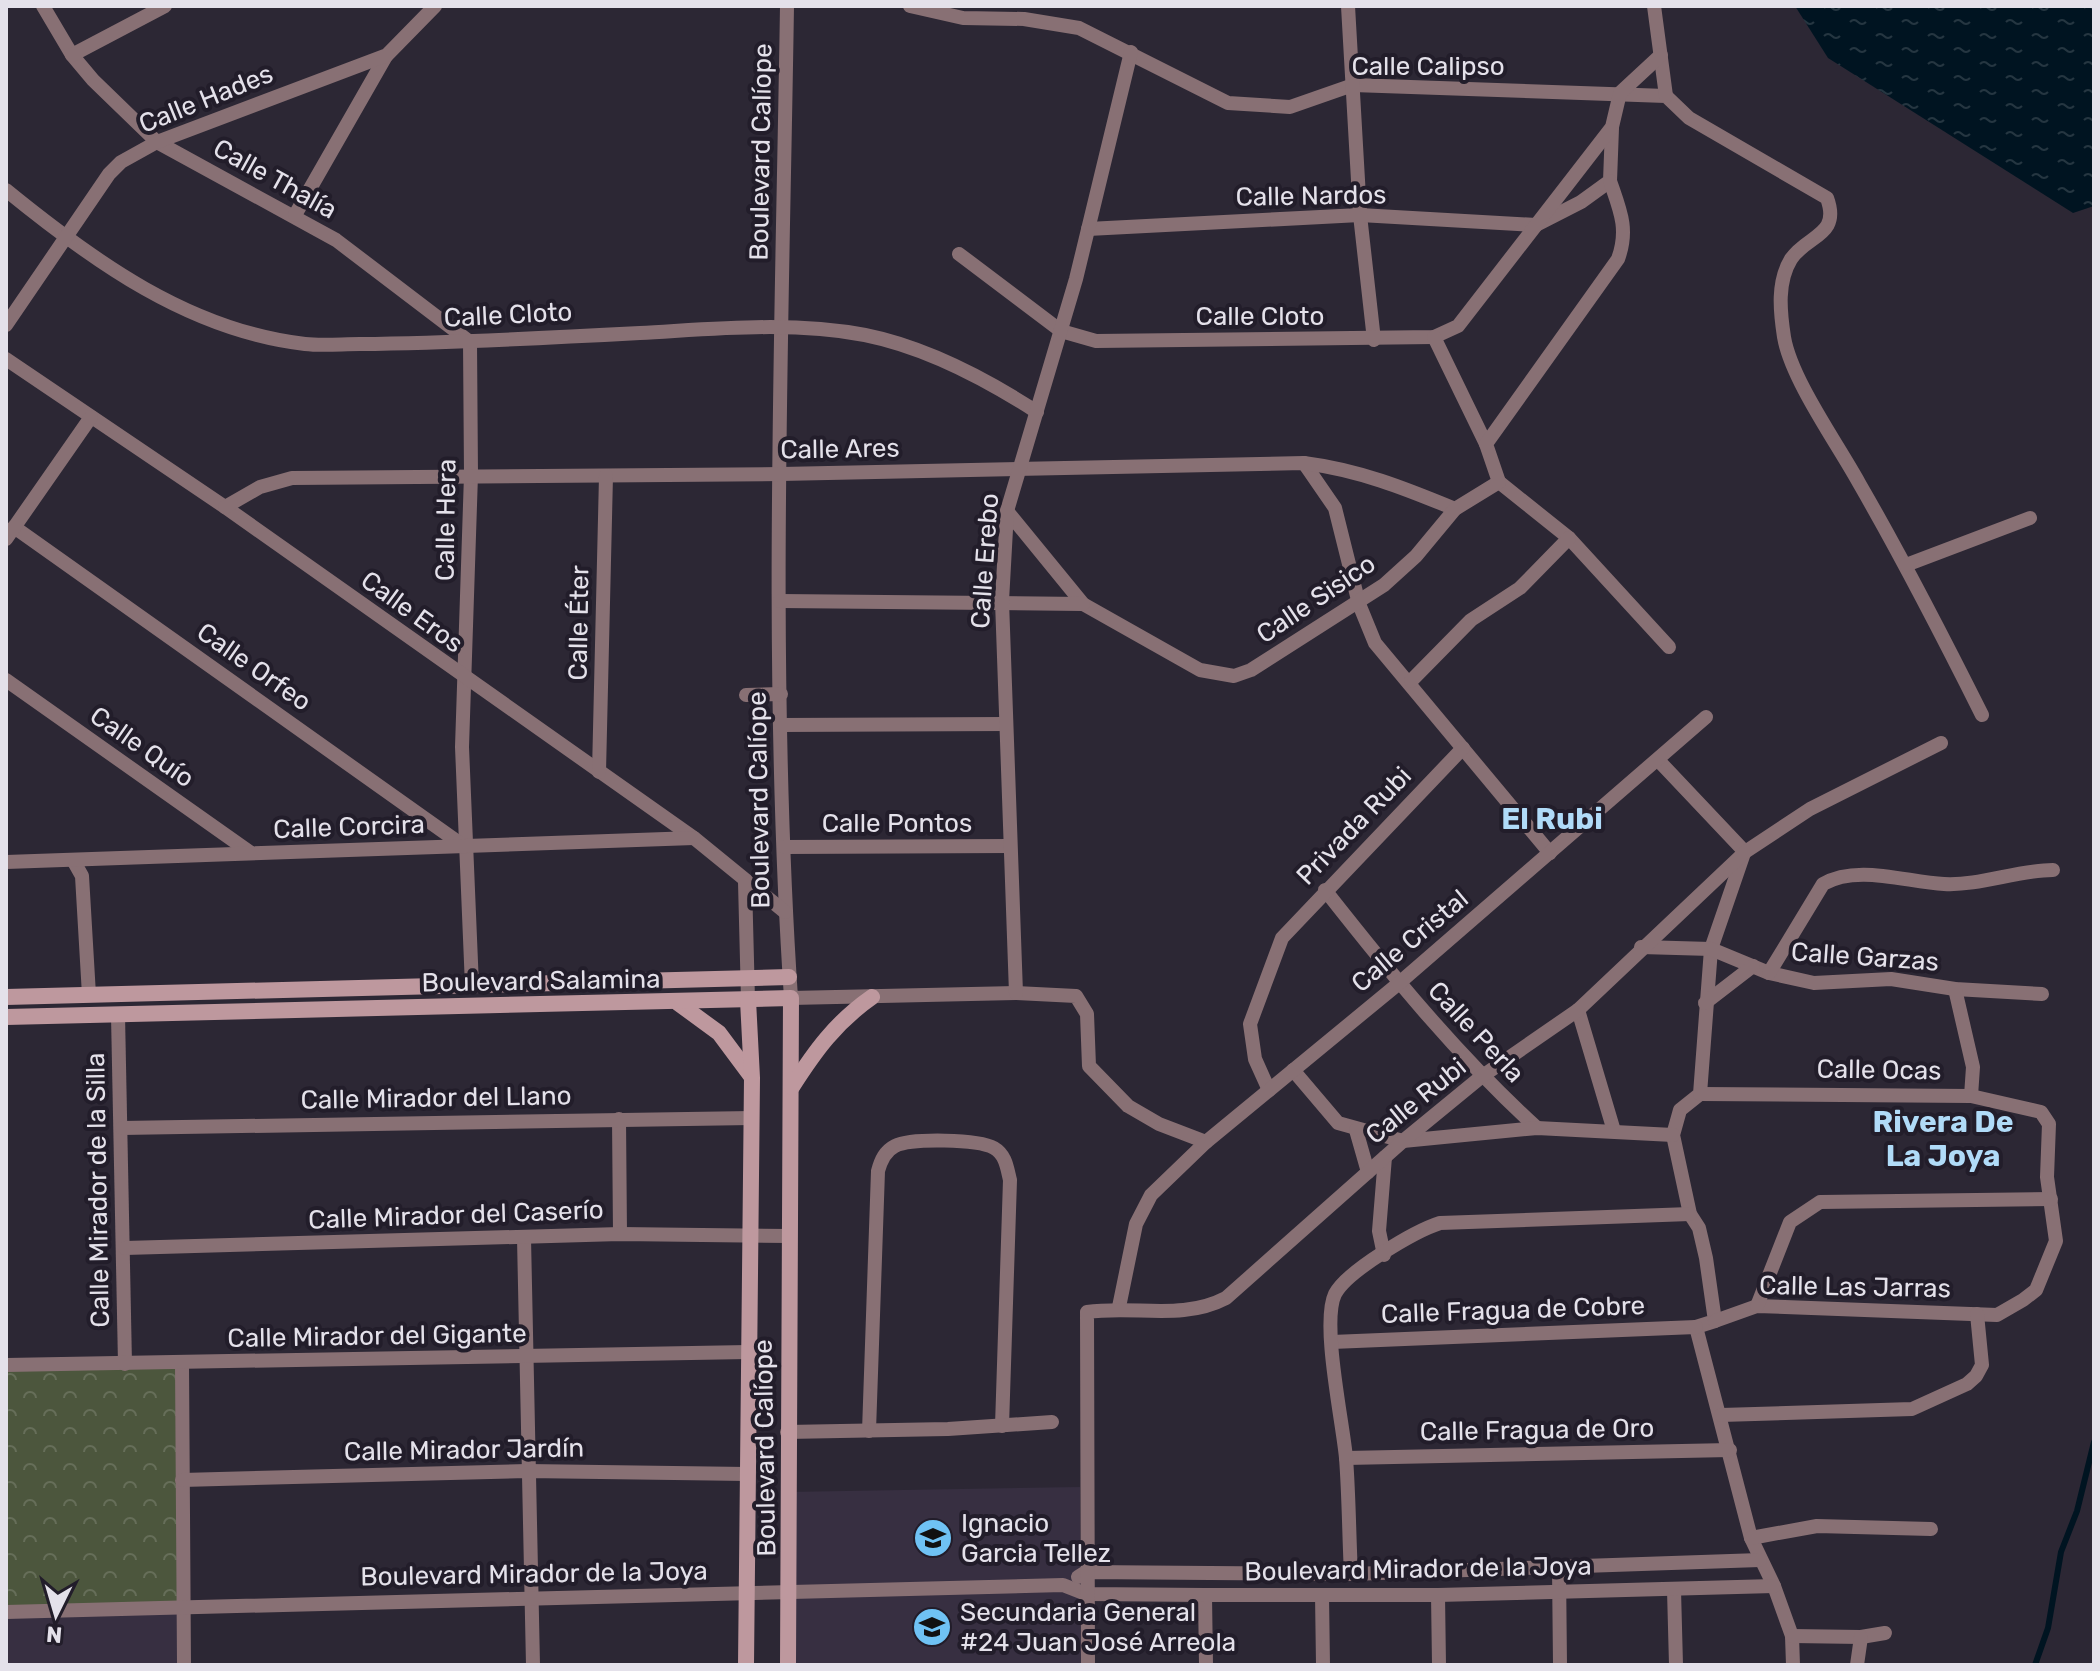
<svg xmlns="http://www.w3.org/2000/svg" width="2100" height="1671" font-family="Rubik,sans-serif">
  <style>
    .built { fill: #372f41 }
    .forest { fill: url(#forest-crowns) }
    .water { fill: url(#water-ripples) }
    .lines { fill: none; stroke-linecap: round; stroke-linejoin: round }
    .stream { stroke: #001421; stroke-width: 6 }
    .street { stroke: #887074; stroke-width: 14 }
    .secondary { stroke: #be989e; stroke-width: 16 }
    .labels { text-anchor: middle; dominant-baseline: central; stroke-width: 8; stroke-linejoin: round; paint-order: stroke }
    .street-label { font-size: 26px; fill: #e4e1ea; stroke: #221d2a }
    .poi-label { font-size: 26px; fill: #e4e1ea; stroke: #221d2a; text-anchor: start }
    .quarter-label { font-size: 30px; font-weight: bold; fill: #b0dbf8; stroke: #221d2a }
  </style>
  <defs>
    <pattern id="forest-crowns" width="20" height="18" patternUnits="userSpaceOnUse" patternTransform="scale(2)"><rect width="20" height="18" fill="#4c563d"/><path d="M2 6a3 3 0 1 1 6 0M12 15a3 3 0 1 1 6 0" fill="none" stroke="#666e59"/></pattern>
    <pattern id="water-ripples" width="26" height="14" patternUnits="userSpaceOnUse" patternTransform="scale(2)"><rect width="26" height="14" fill="#001421"/><path d="M2 4q2-2 4 0t4 0M15 11q2-2 4 0t4 0" fill="none" stroke="#253641"/></pattern>
  </defs>
  <rect width="100%" height="100%" fill="#2c2734"/>
  <g class="built">
    <polygon points="1080,1487 1081,1665 785,1665 787,1492"/>
    <polygon points="182,1608 183,1665 6,1665 6,1615"/>
  </g>
  <polygon class="forest" points="176,1360 182,1608 6,1615 6,1364"/>
  <polygon class="water" points="1795,6 2094,6 2094,206 2073,213 1828,58"/>
  <g class="lines">
    <polyline class="stream" points="2035,1665 2048,1628 2061,1552 2077,1511 2094,1442"/>
    <g class="street">
      <polyline points="43,6 72,55 93,80 157,142 336,240 470,342 471,475 462,747 472,986"/>
      <path d="M787 6C782 336 769 668 791 998L1016 993 1076 996 1087 1014 1089 1066 1128 1106 1159 1124 1206 1142"/>
      <path d="M910 6 963 18 1024 19 1079 28 1228 103 1290 107 1353 85 1666 96 1689 118 1827 198C1841 236 1807 235 1791 259 1777 282 1780 311 1784 337 1791 379 1837 443 1859 483 1903 559 1943 637 1982 715"/>
      <polyline points="1348,6 1360,215 1374,340"/>
      <polyline points="1654,6 1666,96"/>
      <polyline points="72,55 165,6"/>
      <path d="M6 190C93 261 190 331 305 344 323 346 342 344 360 344 453 343 547 338 640 333 715 329 791 321 865 335 925 347 986 379 1037 412"/>
      <polyline points="295,215 386,56"/>
      <polyline points="1088,229 1360,215 1536,225 1581,202 1610,181 1612,128"/>
      <polyline points="959,254 1061,331 1096,341 1434,337 1458,326 1612,127 1620,93 1661,55"/>
      <polyline points="6,325 109,174 121,162 157,142 387,55 435,6"/>
      <polyline points="1434,337 1486,444"/>
      <polyline points="6,359 225,507 694,838 785,912"/>
      <polyline points="1304,463 1335,508 1359,604 1375,643 1550,853"/>
      <polyline points="1499,482 1569,538 1669,647"/>
      <path d="M225 507 260 487 292 478 781 474 1304 463C1359 470 1404 488 1455 509"/>
      <path d="M1007 511 1083 604 1200 670 1234 676 1251 670 1384 585 1416 556 1455 509 1499 482 1486 444 1618 259C1629 229 1620 210 1610 181"/>
      <polyline points="14,527 465,847"/>
      <polyline points="6,539 91,417"/>
      <polyline points="1906,565 2030,518"/>
      <polyline points="780,601 1083,604"/>
      <polyline points="6,680 251,853"/>
      <polyline points="1411,681 1471,620 1520,588 1569,538"/>
      <polyline points="746,695 781,694"/>
      <polyline points="780,725 1006,724"/>
      <polyline points="1658,760 1745,852"/>
      <polyline points="599,772 606,476"/>
      <polyline points="784,847 1010,846"/>
      <polyline points="1743,856 1711,949 1700,1094 1680,1110 1673,1135 1690,1214 1699,1228 1706,1258 1715,1321 1696,1327 1751,1538 1774,1586 1792,1636 1793,1665"/>
      <polyline points="73,860 82,876 89,995"/>
      <polyline points="6,862 694,838"/>
      <polyline points="745,882 748,1000"/>
      <path d="M1325 890C1391 974 1457 1055 1537 1128"/>
      <polyline points="1641,947 1711,949 1769,973 1814,983 1891,979 1955,989 2042,994"/>
      <path d="M1769 973 1823 884C1857 864 1906 882 1944 884 1980 886 2017 870 2053 870"/>
      <polyline points="1955,989 1973,1067 1971,1096"/>
      <polyline points="1016,993 1002,601 1007,511 1076,279 1131,52"/>
      <polyline points="1705,1003 1753,966"/>
      <polyline points="1578,1010 1614,1131"/>
      <polyline points="118,1015 125,1364"/>
      <polyline points="1293,1070 1338,1123 1403,1141 1537,1128 1673,1135"/>
      <polyline points="1269,1090 1255,1059 1250,1024 1282,938 1463,748"/>
      <polyline points="1700,1094 1971,1096 2041,1112 2049,1124 2047,1177 2056,1241 2036,1290 2023,1300 1997,1315 1757,1306 1715,1321"/>
      <polyline points="619,1119 620,1234"/>
      <polyline points="122,1128 752,1118"/>
      <polyline points="1356,1130 1368,1172"/>
      <polyline points="524,1238 533,1665"/>
      <polyline points="125,1248 620,1234 789,1236"/>
      <polyline points="1384,1255 1379,1231 1385,1157"/>
      <polyline points="1757,1306 1790,1222 1820,1202 2051,1199"/>
      <polyline points="1119,1307 1136,1224 1151,1195 1206,1142 1398,984 1706,717"/>
      <polyline points="1332,1342 1696,1327"/>
      <polyline points="182,1364 184,1665"/>
      <polyline points="6,1365 748,1352"/>
      <polyline points="1721,1415 1912,1409 1967,1384 1976,1376 1982,1365 1977,1314"/>
      <path d="M869 1431 878 1171C881 1160 885 1151 895 1146 911 1138 978 1139 994 1148 1006 1155 1007 1168 1010 1180L1002 1426"/>
      <polyline points="787,1432 948,1429 1052,1422"/>
      <polyline points="1346,1458 1730,1450"/>
      <polyline points="182,1480 527,1471 747,1474"/>
      <polyline points="1751,1538 1817,1526 1931,1529"/>
      <polyline points="1559,1568 1560,1665"/>
      <path d="M1351 1574C1349 1536 1349 1497 1346 1458 1343 1423 1321 1323 1335 1294 1347 1271 1415 1231 1440 1223L1690 1214"/>
      <polyline points="1078,1577 1086,1572 1351,1574 1760,1560"/>
      <polyline points="1674,1590 1676,1665"/>
      <polyline points="1205,1595 1206,1665"/>
      <polyline points="1322,1595 1323,1665"/>
      <polyline points="1438,1595 1439,1665"/>
      <polyline points="6,1612 1063,1585 1086,1594 1205,1595 1438,1595 1774,1586"/>
      <polyline points="1792,1636 1861,1637 1885,1633"/>
      <path d="M1088 1665 1087 1312C1135 1305 1182 1321 1226 1298L1403 1141 1481 1077 1578 1010 1745 852 1810 809 1941 743"/>
      <polyline points="1857,1665 1861,1637"/>
    </g>
    <g class="secondary">
      <polyline points="6,997 789,977"/>
      <polyline points="678,1003 719,1033 751,1076"/>
      <polyline points="6,1017 791,998 788,1665"/>
      <path d="M792 1087C815 1051 836 1022 872 997"/>
      <polyline points="746,1665 752,1078 748,1000"/>
    </g>
  </g>
  <defs>
    <symbol id="school-disc" viewBox="-11 -11 22 22"><circle r="9.5" fill="#6fc2f4" stroke="#221d2a"/><path d="M0-5L7-2L0 1L-7-2ZM-4 1L0 2.5L4 1V4Q0 6-4 4Z" fill="#111"/></symbol>
  </defs>
  <g fill-rule="evenodd">
    <use href="#school-disc" x="911" y="1516" width="44" height="44"/>
    <use href="#school-disc" x="910" y="1605" width="44" height="44"/>
  </g>
  <g class="labels">
    <g class="street-label">
      <text x="1428" y="66">Calle Calipso</text>
      <text transform="translate(206 99) rotate(-22)">Calle Hades</text>
      <text transform="translate(761 152) rotate(-89)">Boulevard Calíope</text>
      <text transform="translate(275 179) rotate(29)">Calle Thalía</text>
      <text transform="translate(1311 196) rotate(-1)">Calle Nardos</text>
      <text transform="translate(508 315) rotate(-3)">Calle Cloto</text>
      <text x="1260" y="316">Calle Cloto</text>
      <text transform="translate(840 449) rotate(-1)">Calle Ares</text>
      <text transform="translate(446 520) rotate(-89)">Calle Hera</text>
      <text transform="translate(985 561) rotate(-86)">Calle Erebo</text>
      <text transform="translate(1316 599) rotate(-34)">Calle Sisico</text>
      <text transform="translate(412 612) rotate(36)">Calle Eros</text>
      <text transform="translate(579 623) rotate(-89)">Calle Éter</text>
      <text transform="translate(254 667) rotate(35)">Calle Orfeo</text>
      <text transform="translate(142 747) rotate(35)">Calle Quío</text>
      <text transform="translate(759 800) rotate(-91)">Boulevard Calíope</text>
      <text x="897" y="823">Calle Pontos</text>
      <text transform="translate(1354 826) rotate(-46)">Privada Rubi</text>
      <text transform="translate(349 827) rotate(-2)">Calle Corcira</text>
      <text transform="translate(1410 941) rotate(-40)">Calle Cristal</text>
      <text transform="translate(1865 957) rotate(4)">Calle Garzas</text>
      <text transform="translate(541 981) rotate(-1)">Boulevard Salamina</text>
      <text transform="translate(1476 1032) rotate(47)">Calle Perla</text>
      <text transform="translate(1879 1070) rotate(1)">Calle Ocas</text>
      <text transform="translate(436 1098) rotate(-1)">Calle Mirador del Llano</text>
      <text transform="translate(1416 1101) rotate(-39)">Calle Rubi</text>
      <text transform="translate(98 1190) rotate(-91)">Calle Mirador de la Silla</text>
      <text transform="translate(456 1215) rotate(-2)">Calle Mirador del Caserío</text>
      <text transform="translate(1855 1287) rotate(1)">Calle Las Jarras</text>
      <text transform="translate(1513 1310) rotate(-2)">Calle Fragua de Cobre</text>
      <text transform="translate(377 1336) rotate(-1)">Calle Mirador del Gigante</text>
      <text transform="translate(1537 1430) rotate(-1)">Calle Fragua de Oro</text>
      <text transform="translate(765 1448) rotate(-91)">Boulevard Calíope</text>
      <text transform="translate(464 1450) rotate(-1)">Calle Mirador Jardín</text>
      <text transform="translate(1418 1569) rotate(-1)">Boulevard Mirador de la Joya</text>
      <text transform="translate(534 1574) rotate(-1)">Boulevard Mirador de la Joya</text>
    </g>
    <g class="poi-label">
      <text x="961" y="1523">Ignacio<tspan x="961" dy="30">Garcia Tellez</tspan></text>
      <text x="960" y="1612">Secundaria General<tspan x="960" dy="30">#24 Juan José Arreola</tspan></text>
    </g>
    <g class="quarter-label">
      <text x="1552" y="819">El Rubi</text>
      <text x="1943" y="1122">Rivera De<tspan x="1943" dy="34">La Joya</tspan></text>
    </g>
  </g>
  <rect width="2100" height="1671" fill="none" stroke="#e4e1ea" stroke-width="16"/>
  <g transform="translate(56 1615) rotate(185)" stroke="#221d2a" stroke-width="6" paint-order="stroke">
  <path d="M0-6L14 30L0 20L-14 30Z" fill="#e4e1ea"/>
  <text y="-12" font-size="22" font-weight="bold" text-anchor="middle" fill="#e4e1ea">N</text>
  </g>
</svg>
